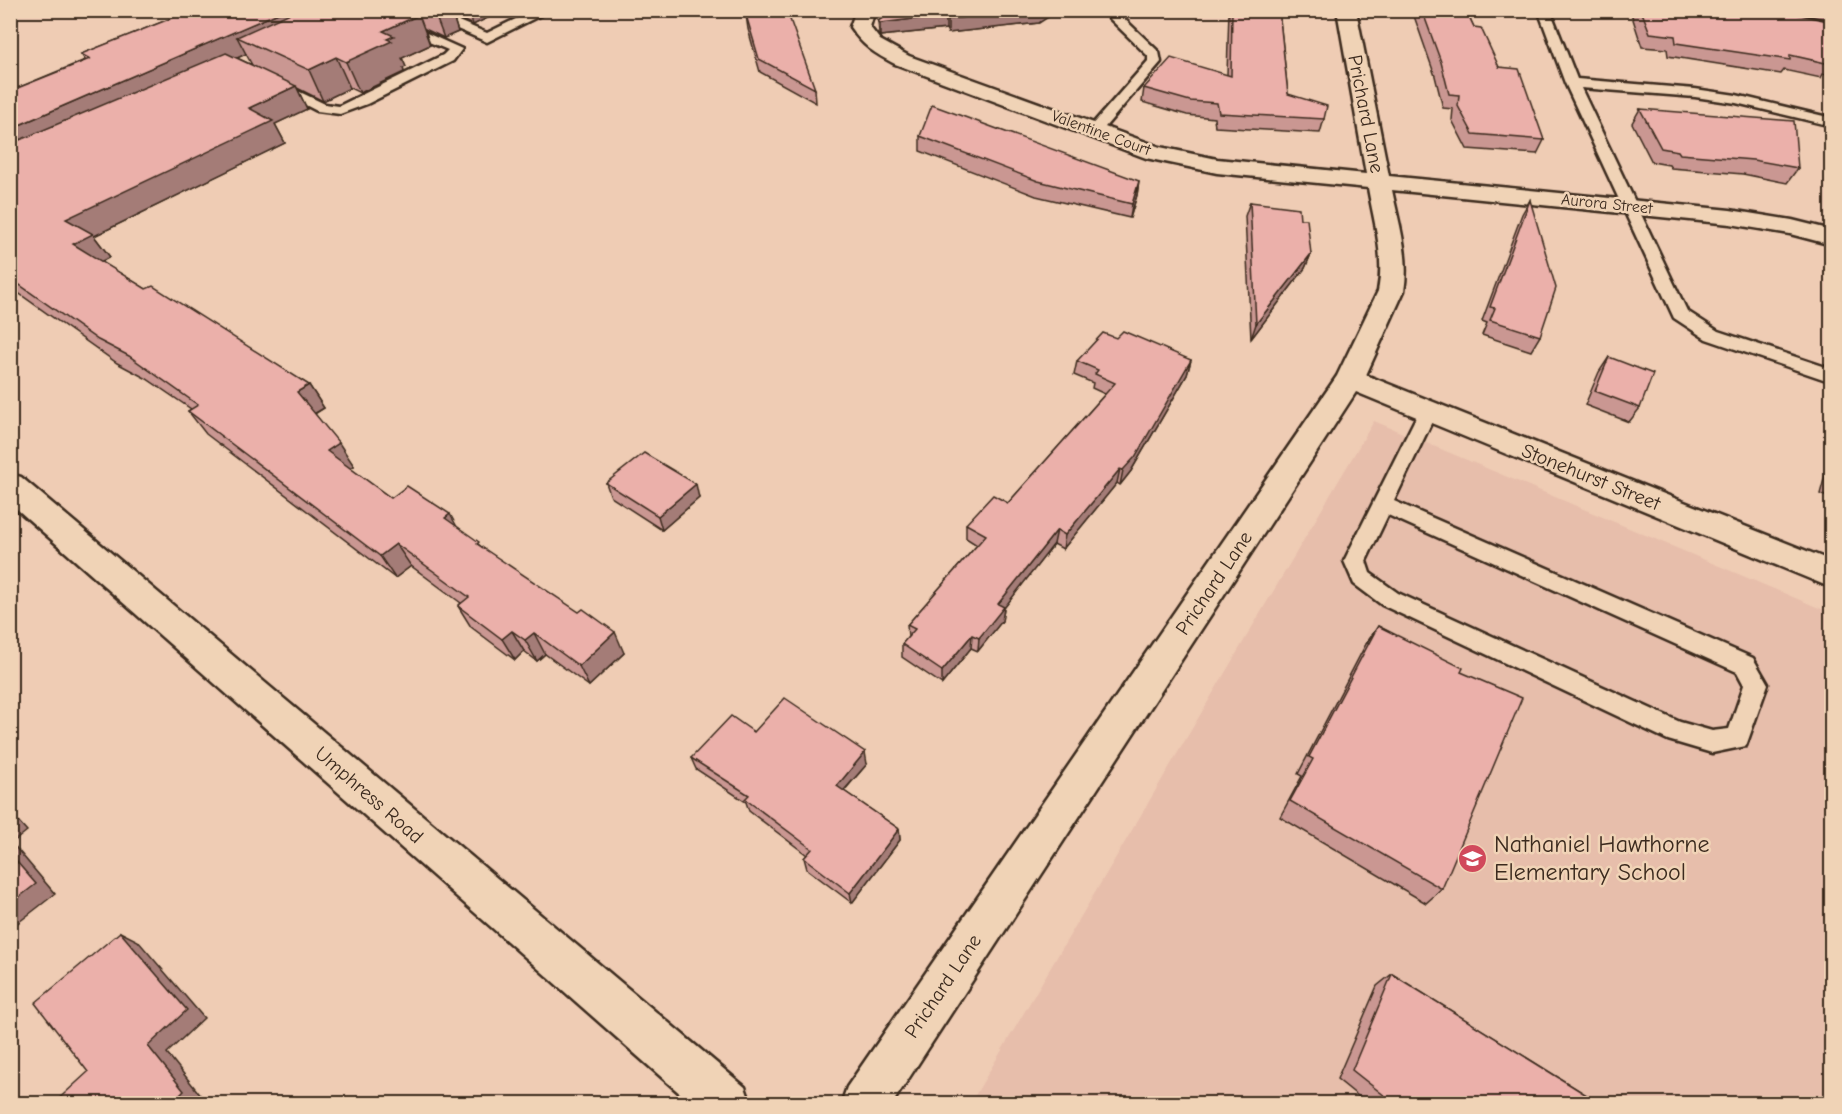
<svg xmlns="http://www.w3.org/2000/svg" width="1842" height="1114" font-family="'Comic Neue',sans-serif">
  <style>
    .built { fill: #e7beab }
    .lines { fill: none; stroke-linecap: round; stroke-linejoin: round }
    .service-casing { stroke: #3b2a1e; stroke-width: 5 }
    .minor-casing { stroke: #3b2a1e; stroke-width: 5 }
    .tertiary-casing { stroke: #3b2a1e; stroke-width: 5 }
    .service { fill: #f0d3b6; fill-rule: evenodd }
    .minor { fill: #f0d3b6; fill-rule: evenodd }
    .tertiary { fill: #f0d3b6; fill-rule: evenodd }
    .wall { fill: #ca9792; stroke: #3b2a1e; stroke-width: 1.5; fill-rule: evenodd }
    .shaded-wall { fill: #a47b77; stroke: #3b2a1e; stroke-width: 1.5 }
    .building { fill: #ebb0aa; stroke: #3b2a1e; stroke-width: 1.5 }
    .labels { text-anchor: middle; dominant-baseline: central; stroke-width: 5; stroke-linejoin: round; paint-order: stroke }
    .far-street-label { font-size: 16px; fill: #3b2a1e; stroke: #f0d3b6 }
    .street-label { font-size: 20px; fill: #3b2a1e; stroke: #f0d3b6 }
    .near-poi-label { font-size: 24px; fill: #3b2a1e; stroke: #f0d3b6; text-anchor: start }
  </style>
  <rect width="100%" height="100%" fill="#efccb4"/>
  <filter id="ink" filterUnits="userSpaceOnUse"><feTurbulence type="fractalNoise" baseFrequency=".0167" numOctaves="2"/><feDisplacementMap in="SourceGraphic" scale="12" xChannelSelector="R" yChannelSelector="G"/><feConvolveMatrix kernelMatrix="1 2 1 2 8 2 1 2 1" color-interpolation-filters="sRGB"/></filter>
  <g filter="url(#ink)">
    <polygon class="built" points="1374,421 1831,613 1831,1103 970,1104"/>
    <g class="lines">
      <defs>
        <g id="service">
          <polygon points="414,10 432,10 487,33 534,10 551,10 487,42"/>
          <polygon points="1101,10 1115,10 1159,52 1161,62 1099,134 1089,134 1087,131 1089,128 1148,61 1148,56"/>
          <polygon points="1538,10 1550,10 1577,79 1695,89 1736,95 1832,118 1832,126 1736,103 1695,97 1581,88 1687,311 1718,331 1832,369 1832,382 1706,339 1674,318 1565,83"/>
          <polygon points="402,22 462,49 453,61 367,104 340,114 317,111 269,86 271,83 281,83 325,104 339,106 443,55 448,50 398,29 396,26"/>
          <path d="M1428 404 1435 406 1437 411 1394 501 1753 658 1768 684 1746 746 1712 753 1668 740 1382 605 1354 584 1344 561 1419 411 1421 406ZM1388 515 1737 672 1744 685 1729 729 1712 731 1680 722 1398 593 1370 573 1366 561Z"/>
        </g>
        <path id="minor" d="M856 10H875L870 27 880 40 909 56 1160 147 1217 159 1366 174 1337 10H1356L1389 176 1730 210 1792 220 1832 230V245L1790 234 1730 224 1392 190C1399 224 1410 257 1404 291L1366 375 1832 561V588L1356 392 892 1104H841L847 1087 1337 376 1378 291C1385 257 1374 222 1368 188L1217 173 1146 158 895 64C874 53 864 47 850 27Z"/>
        <polygon id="tertiary" points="10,474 21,477 745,1087 751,1104 692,1104 10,503"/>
      </defs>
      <use href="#service" class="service-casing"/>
      <use href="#minor" class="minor-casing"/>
      <use href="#tertiary" class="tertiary-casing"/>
      <use href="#service" class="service"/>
      <use href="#minor" class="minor"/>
      <use href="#tertiary" class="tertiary"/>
    </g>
    <g class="wall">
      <path d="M192 10H504L473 25 453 16 458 32 444 38 425 29 430 45 402 58 406 67 403 68 404 72 360 93 350 88 323 101 297 88 307 109 275 124 285 143 94 236 110 257 101 262 146 289 309 385 324 408 315 414 354 466 350 468 391 498 456 526 483 548 624 653 589 686 545 654 537 661 524 651 515 660 471 627 458 606 461 603 411 566 395 578 206 434 188 411 191 409 147 379 117 363 10 287V91L85 60 81 54ZM246 54 252 65 237 58Z"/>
      <polygon points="895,10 1039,23 948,33 946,29 880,36 879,34 878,21"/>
      <polygon points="1229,10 1279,10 1288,94 1324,119 1320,133 1215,127 1214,118 1187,115 1142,102 1144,88 1227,75"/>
      <polygon points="1414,10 1466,10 1474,27 1544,140 1537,154 1467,149 1452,120 1453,109 1443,108 1435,76 1414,16 1415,13"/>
      <polygon points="1630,10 1778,10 1832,22 1832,76 1823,74 1821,78 1784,70 1781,74 1668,56 1667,49 1642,47"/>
      <polygon points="1785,10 1832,10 1832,21"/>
      <polygon points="746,15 815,89 816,103 760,72 748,29"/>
      <polygon points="1640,109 1798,168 1787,183 1743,174 1671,168 1669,165 1652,162 1632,123"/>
      <polygon points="920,136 1139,181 1137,195 1130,218 1036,196 920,151"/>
      <polygon points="1530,200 1540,336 1531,351 1482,335 1487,323 1482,321 1522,214"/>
      <polygon points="1250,202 1300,219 1311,254 1305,268 1251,339 1245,216"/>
      <polygon points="1116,338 1191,360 1187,375 1131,471 1120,485 1117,483 1063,549 1054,544 1004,608 1002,621 978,651 971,648 942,684 902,657 902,644 908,637 907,625 977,545 966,538 966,524 1008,503 1105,394 1092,388 1093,383 1074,375 1077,361"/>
      <polygon points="1609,357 1640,408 1629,422 1585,405 1599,372"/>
      <polygon points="1832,450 1832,499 1820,494"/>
      <polygon points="606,483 699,498 662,530 611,497"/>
      <polygon points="1378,626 1461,672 1442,889 1426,903 1280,817 1302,776 1298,774 1366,644"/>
      <polygon points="754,732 867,764 844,791 899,829 900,840 852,903 807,869 804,858 807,855 749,811 746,802 696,769 691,758"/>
      <polygon points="1392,974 1601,1104 1368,1104 1337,1079 1377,986"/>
    </g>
    <g class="shaded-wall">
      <polygon points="285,10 330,10 237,37 246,54 10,159 10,129"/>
      <polygon points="451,10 458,32 444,38 436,17"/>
      <polygon points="469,10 504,10 473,25"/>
      <polygon points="1034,10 1059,10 1039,23 948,33 948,19"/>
      <polygon points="419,15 430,45 402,58 406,67 403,68 404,72 360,93 346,62 383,31"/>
      <polygon points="946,15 946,29 880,36 880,23"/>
      <polygon points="336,57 350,88 323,101 309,70"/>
      <polygon points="296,86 307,109 275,124 285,143 94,236 110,257 90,267 73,244 66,219 249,108"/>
      <polygon points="1139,181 1137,195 1130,218 1132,204"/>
      <polygon points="1311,254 1305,268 1251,339 1256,324"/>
      <polygon points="1191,360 1187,375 1131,471 1120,485 1123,470"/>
      <polygon points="309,385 324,408 312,415 297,392"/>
      <polygon points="339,443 354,466 342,474 327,451"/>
      <polygon points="1120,469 1117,483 1063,549 1065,535"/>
      <polygon points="696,484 699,498 662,530 658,516"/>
      <polygon points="450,514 462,536 445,518"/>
      <polygon points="1057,530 1054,544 1004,608 1002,621 978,651 979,638 998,604"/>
      <polygon points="396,544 411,566 395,578 380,556"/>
      <polygon points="512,631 524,651 515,660 502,639"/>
      <polygon points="615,632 624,653 589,686 579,666"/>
      <polygon points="534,633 545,654 537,661 525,640"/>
      <polygon points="972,635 971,648 942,684 942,671"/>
      <polygon points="865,752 867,764 838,797 837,786"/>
      <polygon points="10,812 27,831 12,843 55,894 10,929"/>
      <polygon points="899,829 900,840 852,903 850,893"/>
      <polygon points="120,932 138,941 204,1018 167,1053 202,1097 195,1104 171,1104 148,1046"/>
    </g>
    <g class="building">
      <polygon points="192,10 285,10 10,129 10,91 90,59 81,54"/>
      <polygon points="297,10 408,10 419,15 383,31 394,36 387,39 392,41 346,62 336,57 309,70 237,37"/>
      <polygon points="422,10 451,10 436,17"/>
      <polygon points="895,10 1034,10 948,19 946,15 880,23 878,21"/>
      <polygon points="1232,10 1279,10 1288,94 1327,106 1324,119 1219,113 1217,103 1190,101 1144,88 1171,58 1231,76"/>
      <polygon points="1422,10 1466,10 1474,27 1481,28 1499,67 1519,69 1544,140 1473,134 1458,106 1459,95 1449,94 1441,62"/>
      <polygon points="1641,10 1778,10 1832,22 1832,60 1831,60 1830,64 1790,55 1790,60 1676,43 1675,36 1650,33"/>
      <polygon points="787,11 815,89 759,59 746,15"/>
      <polygon points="226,53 296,86 249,108 273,121 66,219 93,234 73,244 146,289 153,286 309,385 297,392 339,443 327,451 391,498 407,486 450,514 445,518 479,542 477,544 579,612 583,609 615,632 579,666 534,633 525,640 512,631 502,639 458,606 469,597 396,544 380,556 188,411 198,405 129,356 98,340 10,278 10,144"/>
      <polygon points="932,105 1139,181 1132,204 1038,181 920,136"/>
      <polygon points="1640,109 1794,121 1798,168 1753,160 1680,154 1678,151 1661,148"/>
      <polygon points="1530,200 1556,288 1540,336 1490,320 1495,308 1490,307"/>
      <polygon points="1250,202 1299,208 1300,219 1307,219 1311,254 1256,324"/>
      <polygon points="1123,331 1191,360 1135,457 1123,470 1120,469 1065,535 1057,530 998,604 1004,607 979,638 972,635 942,671 902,644 915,629 907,625 986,535 966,524 993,495 1008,503 1115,383 1095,374 1098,370 1077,361 1103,333 1116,338"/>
      <polygon points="1609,357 1653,374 1640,408 1595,391"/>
      <polygon points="644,453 696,484 658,516 606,483"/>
      <polygon points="1378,626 1463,668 1461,672 1522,698 1442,889 1290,801 1313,759 1309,757"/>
      <polygon points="785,698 865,752 837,786 899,829 850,893 804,858 812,849 745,799 749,795 691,758 731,716 754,732"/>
      <polygon points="10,854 36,884 10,904"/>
      <polygon points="120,932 187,1010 148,1046 184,1091 171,1104 53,1104 88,1072 35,1003"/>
      <polygon points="1392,974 1601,1104 1389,1104 1390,1100 1352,1070"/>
    </g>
  </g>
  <defs>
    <symbol id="school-disc" viewBox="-11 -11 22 22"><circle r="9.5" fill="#d1495b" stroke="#f0d3b6"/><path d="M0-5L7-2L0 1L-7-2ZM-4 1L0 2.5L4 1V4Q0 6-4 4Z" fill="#fff"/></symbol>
  </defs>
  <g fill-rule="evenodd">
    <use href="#school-disc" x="1456" y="842" width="33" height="33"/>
  </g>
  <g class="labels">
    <g class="far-street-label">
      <text transform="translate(1101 133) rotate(20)">Valentine Court</text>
      <text transform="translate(1607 204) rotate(6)">Aurora Street</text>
    </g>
    <g class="street-label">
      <text transform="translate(1366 114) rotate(79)">Prichard Lane</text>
      <text transform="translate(1591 477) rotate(22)">Stonehurst Street</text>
      <text transform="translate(1214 583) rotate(-56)">Prichard Lane</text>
      <text transform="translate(369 795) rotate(41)">Umphress Road</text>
      <text transform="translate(943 986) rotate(-56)">Prichard Lane</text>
    </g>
    <g class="near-poi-label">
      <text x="1494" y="844">Nathaniel Hawthorne<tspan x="1494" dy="28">Elementary School</tspan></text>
    </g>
  </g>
  <rect width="1842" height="1114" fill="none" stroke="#f0d3b6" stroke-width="36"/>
  <rect x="18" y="18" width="1806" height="1078" fill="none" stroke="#3b2a1e" stroke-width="2" filter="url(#ink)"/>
</svg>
